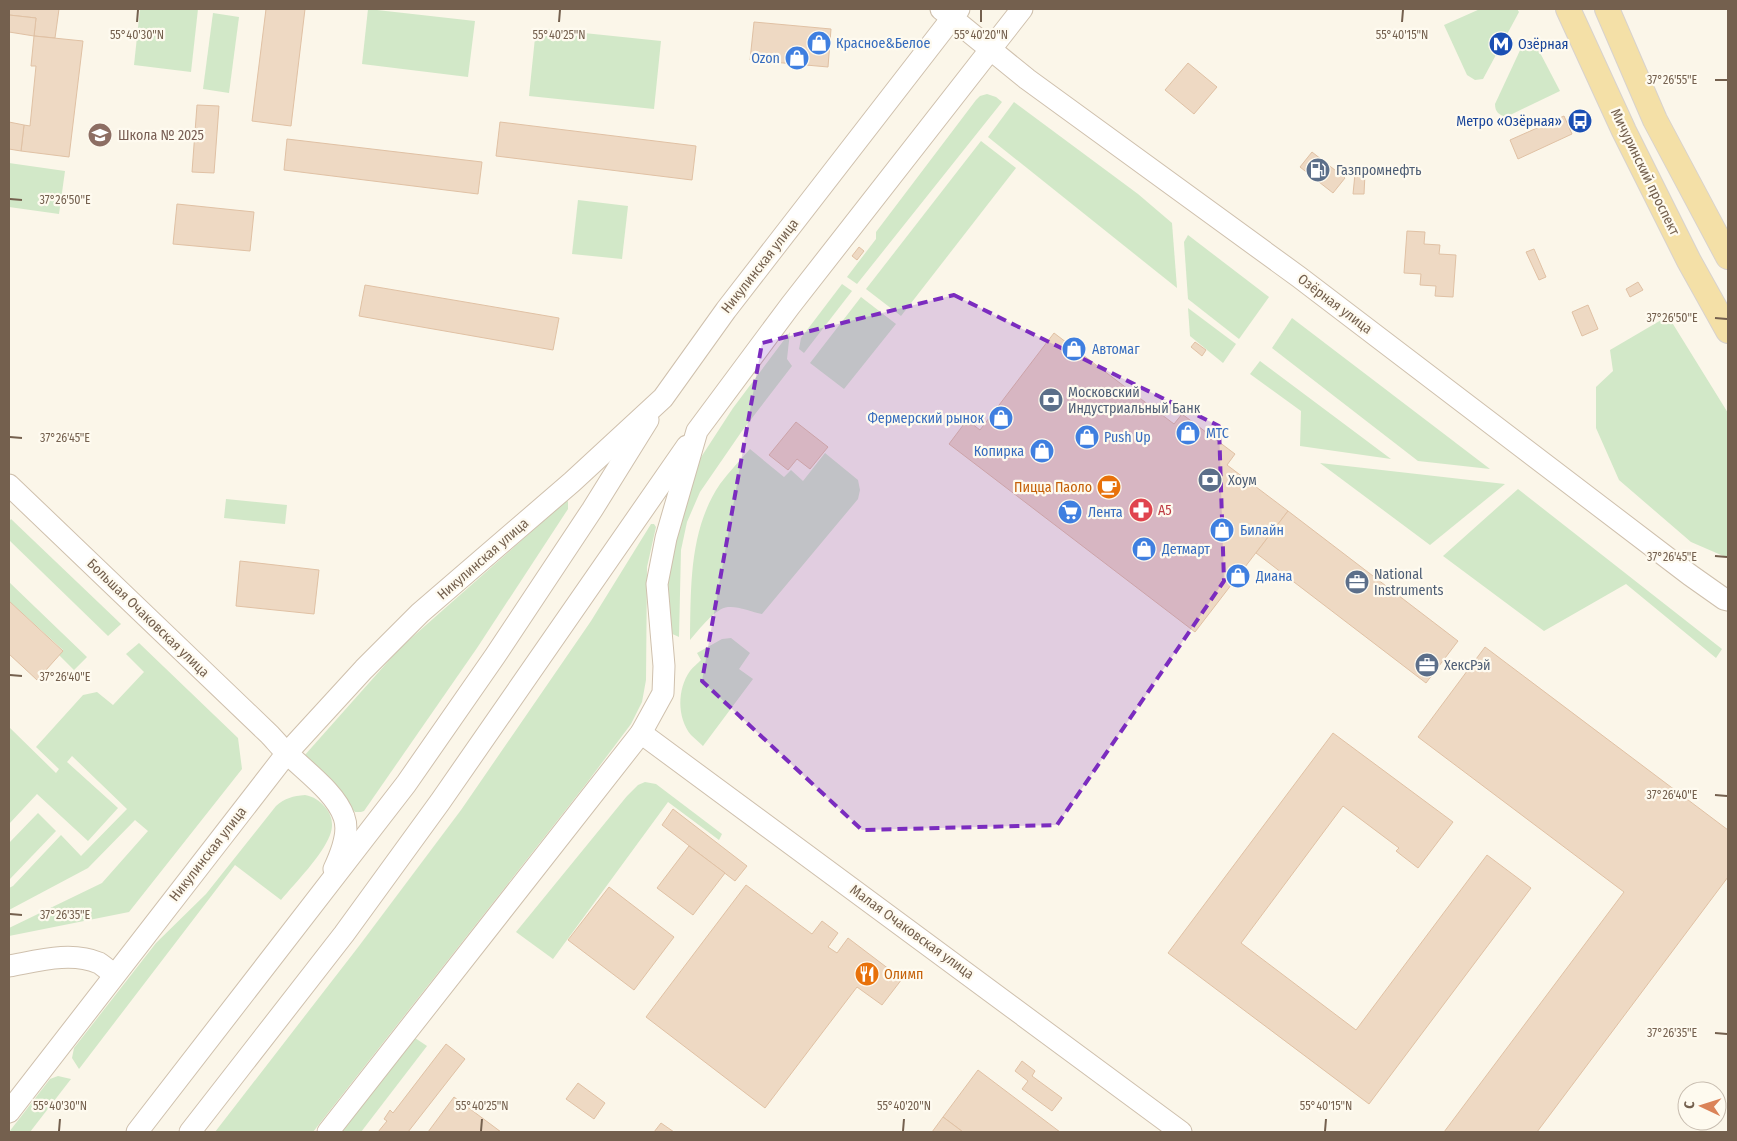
<svg xmlns="http://www.w3.org/2000/svg" width="1737" height="1141" font-family="'Fira Sans Condensed',sans-serif">
  <style>
    .green { fill: #d2e8c8 }
    .building { fill: #eed9c3; stroke: #e0c1a4 }
    .lines { fill: none; stroke-linecap: round; stroke-linejoin: round }
    .secondary-casing { stroke: #cfc0ad; stroke-width: 23 }
    .primary-casing { stroke: #d8d2cd; stroke-width: 26 }
    .secondary { stroke: #fff; stroke-width: 21 }
    .primary { stroke: #f4e0a7; stroke-width: 24 }
    .marked { fill: #7b2cbf; fill-opacity: 0.2; stroke: #7b2cbf; stroke-width: 4; stroke-dasharray: 10 6; stroke-linejoin: round }
    .ticks { fill: none; stroke: #74604e; stroke-width: 2 }
    .labels { text-anchor: middle; dominant-baseline: central; stroke-width: 4.5; stroke-linejoin: round; paint-order: stroke }
    .shop-label { font-size: 14px; fill: #366cbe; stroke: #fefaef; text-anchor: start }
    .transit-label { font-size: 14px; fill: #164399; stroke: #fefaef; text-anchor: start }
    .education-label { font-size: 14px; fill: #785e54; stroke: #fefaef; text-anchor: start }
    .service-label { font-size: 14px; fill: #4e5e75; stroke: #fefaef; text-anchor: start }
    .street-label { font-size: 14px; fill: #74604e; stroke: #fefaef }
    .food-label { font-size: 14px; fill: #c56008; stroke: #fefaef; text-anchor: end }
    .health-label { font-size: 14px; fill: #be3a42; stroke: #fefaef; text-anchor: start }
    .ticks-label { font-size: 12px; text-anchor: middle; fill: #74604e; stroke: #fefaef; stroke-width: 4.5; stroke-linejoin: round; paint-order: stroke }
  </style>
  <rect width="100%" height="100%" fill="#fbf6e9"/>
  <g class="green">
    <polygon points="140,9 198,9 191,72 134,65"/>
    <polygon points="368,9 475,21 468,77 362,64"/>
    <polygon points="1480,9 1517,9 1519,12 1483,79 1475,80 1467,75 1444,25"/>
    <polygon points="213,13 239,17 229,93 203,89"/>
    <polygon points="536,28 661,41 654,109 529,96"/>
    <path d="M1528 44 1537 47 1560 91 1506 117C1499 115 1495 112 1495 104L1522 46Z"/>
    <polygon points="987,94 996,97 1002,102 857,284 847,277 876,239 876,232 976,100 980,96"/>
    <polygon points="1014,102 1138,194 1172,223 1177,288 988,137"/>
    <polygon points="981,141 1016,168 901,316 866,289"/>
    <polygon points="9,163 65,171 59,214 9,207"/>
    <polygon points="578,200 628,206 622,259 572,254"/>
    <polygon points="1188,235 1269,297 1239,339 1188,299 1184,242"/>
    <polygon points="842,284 852,291 804,353 799,349 801,338"/>
    <polygon points="861,297 896,324 844,389 810,363"/>
    <polygon points="1188,308 1236,344 1223,363 1190,336"/>
    <polygon points="1668,316 1728,413 1728,558 1691,542 1619,480 1596,428 1596,387 1613,371 1610,350"/>
    <polygon points="1292,318 1490,469 1418,461 1272,348"/>
    <polygon points="790,332 787,359 792,366 742,431 700,492 687,522 681,550 679,637 668,632 660,613 681,488 733,408"/>
    <polygon points="1260,361 1391,459 1300,446 1301,411 1250,374"/>
    <path d="M750 449 784 477 791 470 803 481 825 453 858 480 860 490 858 499 762 614C752 612 738 606 728 607 715 608 699 630 690 640 691 586 689 530 720 484 729 472 740 460 750 449Z"/>
    <polygon points="1320,463 1505,484 1430,545"/>
    <polygon points="1518,489 1722,649 1716,658 1626,584 1544,631 1443,556"/>
    <polygon points="226,499 287,505 285,524 224,518"/>
    <polygon points="568,501 568,509 477,648 364,811 361,812 355,812 304,756 400,648 565,502"/>
    <polygon points="11,519 121,624 108,636 9,540 9,522"/>
    <polygon points="651,524 654,524 656,527 647,567 646,680 642,702 631,724 586,784 313,1132 215,1132 359,946 461,810 591,621"/>
    <polygon points="9,582 87,657 74,670 59,655 63,650 9,601"/>
    <path d="M731 638 750 653 739 669 753 679 703 746C699 742 695 739 691 735 677 718 677 689 690 671 693 667 698 663 701 660L697 653 722 639Z"/>
    <polygon points="139,643 238,738 242,769 129,912 9,936 9,928 102,883 148,831 135,820 88,868 9,910 9,888 13,886 61,835 81,856 127,809 72,756 67,762 118,808 88,841 37,794 9,824 9,727 56,773 59,769 36,747 83,695 97,692 113,705 144,672 126,654"/>
    <polygon points="645,782 656,784 722,834 719,840 668,802 553,959 516,932 627,796 638,785"/>
    <path d="M305 795C314 797 319 800 325 807 332 815 334 825 330 835 322 856 296 882 281 900L235 865 79 1069 72 1058 74 1048 156 943 206 894 276 806C285 798 293 796 305 795Z"/>
    <polygon points="38,813 56,831 9,880 9,843"/>
    <polygon points="415,1038 427,1046 361,1132 341,1132"/>
    <polygon points="58,1076 71,1079 30,1132 9,1132 50,1079"/>
  </g>
  <g class="building">
    <polygon points="9,9 59,9 55,38 34,36 36,18 9,15"/>
    <polygon points="266,9 305,9 291,126 252,121"/>
    <polygon points="9,15 36,18 34,36 9,32"/>
    <polygon points="754,22 831,29 828,67 750,60"/>
    <polygon points="34,36 83,41 69,157 21,151 24,125 30,126 36,66 31,66"/>
    <polygon points="1188,63 1217,87 1194,114 1165,90"/>
    <polygon points="197,105 219,106 214,173 192,172"/>
    <polygon points="1564,116 1572,134 1518,159 1510,140"/>
    <polygon points="9,122 24,125 21,151 9,149"/>
    <polygon points="500,122 696,146 692,180 496,156"/>
    <polygon points="287,139 482,162 478,194 284,170"/>
    <polygon points="1312,152 1345,178 1333,193 1300,167"/>
    <polygon points="1355,174 1365,174 1364,194 1353,194"/>
    <polygon points="177,204 254,212 250,251 173,244"/>
    <polygon points="1407,231 1425,232 1424,244 1440,245 1439,254 1456,255 1453,297 1435,296 1436,286 1420,285 1421,274 1404,273"/>
    <polygon points="859,247 864,251 857,260 852,256"/>
    <polygon points="1534,249 1546,277 1539,280 1526,252"/>
    <polygon points="1638,282 1643,290 1630,297 1626,289"/>
    <polygon points="365,285 559,318 553,350 359,316"/>
    <polygon points="1588,305 1598,329 1582,336 1572,312"/>
    <polygon points="1054,333 1174,424 1182,414 1235,454 1227,465 1288,511 1195,632 949,444 967,420 980,430"/>
    <polygon points="1195,342 1206,350 1202,356 1191,347"/>
    <polygon points="796,422 828,447 810,469 797,459 788,470 769,455"/>
    <polygon points="1288,511 1458,641 1426,683 1256,553"/>
    <polygon points="240,561 319,570 314,614 236,606"/>
    <polygon points="9,601 63,651 37,680 9,654"/>
    <polygon points="1485,647 1728,830 1728,877 1537,1132 1444,1132 1624,892 1418,737"/>
    <polygon points="1333,733 1453,822 1418,868 1396,851 1399,848 1343,806 1241,943 1356,1030 1487,855 1531,888 1369,1104 1168,953"/>
    <polygon points="673,809 747,866 735,881 662,825"/>
    <polygon points="689,846 725,873 693,915 657,888"/>
    <polygon points="746,885 812,934 822,921 838,933 828,947 837,953 848,938 902,979 882,1005 857,987 765,1108 646,1017"/>
    <polygon points="609,887 674,937 634,990 568,940"/>
    <polygon points="446,1044 465,1059 408,1132 378,1132 387,1121 384,1119 390,1110 393,1113"/>
    <polygon points="1022,1061 1035,1071 1032,1076 1062,1098 1052,1111 1022,1089 1028,1081 1015,1071"/>
    <polygon points="978,1070 1060,1132 963,1132 943,1117"/>
    <polygon points="578,1083 605,1103 594,1119 566,1099"/>
    <polygon points="454,1097 493,1126 501,1132 428,1132"/>
    <polygon points="943,1117 963,1132 932,1132"/>
    <polygon points="661,1123 674,1132 654,1132"/>
  </g>
  <g class="lines">
    <defs>
      <g id="secondary">
        <polyline points="941,9 1027,79 1299,277 1690,575 1724,599 1728,600"/>
        <path d="M9 485 269 734C275 740 281 748 288 754 305 771 336 793 344 817 350 833 341 854 334 869"/>
        <polyline points="641,733 1181,1132"/>
        <path d="M9 966C37 961 71 951 99 963 104 966 109 971 114 975"/>
        <polyline points="9,1112 287,753 364,669 420,613 572,482 663,398 726,310 959,9"/>
        <polyline points="137,1132 406,784 495,656 592,510 648,420"/>
        <polyline points="190,1132 344,934 440,802 687,446"/>
        <polyline points="328,1132 641,733 663,693 664,666 657,584 666,538 697,431 790,306 1022,9"/>
      </g>
      <g id="primary">
        <polyline points="1568,9 1624,131 1689,261 1728,331"/>
        <polyline points="1607,9 1655,120 1728,257"/>
      </g>
    </defs>
    <use href="#secondary" class="secondary-casing"/>
    <use href="#primary" class="primary-casing"/>
    <use href="#secondary" class="secondary"/>
    <use href="#primary" class="primary"/>
  </g>
  <path class="marked" d="M954 295 1219 426 1224 581 1057 825 862 830 702 681 762 343Z"/>
  <path class="ticks" d="M137 22 138 10M559 22 560 10M981 22V10M1402 22 1403 10M1715 80H1727M10 199 22 200M1715 318 1727 319M10 437 22 438M1715 556 1727 557M10 675 22 676M1715 795 1727 796M10 914 22 915M1715 1033 1727 1034M59 1131 60 1119M481 1131 482 1119M903 1131 904 1119M1325 1131 1326 1119"/>
  <defs>
    <symbol id="shop-disc" viewBox="-11 -11 22 22"><circle r="9.5" fill="#3f7fe0" stroke="#fefaef"/><path d="M-5-2.5h2.3a2.7 3.5 0 0 1 5.4 0H5L5.5 6h-11ZM-1.5-2.5h3a1.5 2.3 0 0 0-3 0Z" fill="#fff"/></symbol>
    <symbol id="metro-disc" viewBox="-11 -11 22 22"><circle r="9.5" fill="#1a4fb4" stroke="#fefaef"/><path d="M-5.5 5V-5H-3L0 0L3-5H5.5V5H3V-.5L0 4L-3-.5V5Z" fill="#fff"/></symbol>
    <symbol id="bus-disc" viewBox="-11 -11 22 22"><circle r="9.5" fill="#1a4fb4" stroke="#fefaef"/><path d="M-5-6H5V4H4V6H2V4H-2V6H-4V4H-5ZM-3.5-4V0h7V-4ZM-3.5 1.2v1.5H-2V1.2ZM2 1.2v1.5H3.5V1.2Z" fill="#fff"/></symbol>
    <symbol id="school-disc" viewBox="-11 -11 22 22"><circle r="9.5" fill="#8d6e63" stroke="#fefaef"/><path d="M0-5L7-2L0 1L-7-2ZM-4 1L0 2.5L4 1V4Q0 6-4 4Z" fill="#fff"/></symbol>
    <symbol id="fuel-disc" viewBox="-11 -11 22 22"><circle r="9.5" fill="#5c6f8a" stroke="#fefaef"/><path d="M-5.5-6h7V0h2V4h1.3V-2.5L3-4.5l.8-.8L6-3V5H2.5V1h-1V6h-7ZM-4.2-4.7v3.2H.2V-4.7Z" fill="#fff"/></symbol>
    <symbol id="bank-disc" viewBox="-11 -11 22 22"><circle r="9.5" fill="#5c6f8a" stroke="#fefaef"/><path d="M-6-4H6V4H-6ZM0-2.3a2.3 2.3 0 1 0 0 4.6a2.3 2.3 0 1 0 0-4.6Z" fill="#fff"/></symbol>
    <symbol id="cafe-disc" viewBox="-11 -11 22 22"><circle r="9.5" fill="#e8710a" stroke="#fefaef"/><path d="M-5.5-4.5H6V0H3Q3 3.5 0 3.5H-2.5Q-5.5 3.5-5.5 0ZM3-3.2v2h1.7v-2ZM-6 4.5H4V6H-6Z" fill="#fff"/></symbol>
    <symbol id="pharmacy-disc" viewBox="-11 -11 22 22"><circle r="9.5" fill="#e0444e" stroke="#fefaef"/><path d="M-2-6h4v4h4v4h-4v4h-4v-4h-4v-4h4Z" fill="#fff"/></symbol>
    <symbol id="supermarket-disc" viewBox="-11 -11 22 22"><circle r="9.5" fill="#3f7fe0" stroke="#fefaef"/><path d="M-6-5.5h2.5l.6 2H6L4.5 2H-2.5L-4.4-4H-6ZM-1.5 3.2a1.3 1.3 0 1 0 .1 0ZM3 3.2a1.3 1.3 0 1 0 .1 0Z" fill="#fff"/></symbol>
    <symbol id="office-disc" viewBox="-11 -11 22 22"><circle r="9.5" fill="#5c6f8a" stroke="#fefaef"/><path d="M-6-3h4V-5.5h4V-3h4V5H-6ZM-1-4.5V-3h2v-1.5ZM-6 0V1H6V0Z" fill="#fff"/></symbol>
    <symbol id="restaurant-disc" viewBox="-11 -11 22 22"><circle r="9.5" fill="#e8710a" stroke="#fefaef"/><path d="M-5-6h1v4h1v-4h1v4h1v-4h1v5L-1.5 .5V6h-2V.5L-5-1ZM5-6V6H3V1.5H1.5Q1.5-4 5-6Z" fill="#fff"/></symbol>
  </defs>
  <g fill-rule="evenodd">
    <use href="#shop-disc" x="805" y="29" width="28" height="28"/>
    <use href="#metro-disc" x="1487" y="30" width="28" height="28"/>
    <use href="#shop-disc" x="783" y="44" width="28" height="28"/>
    <use href="#bus-disc" x="1566" y="107" width="28" height="28"/>
    <use href="#school-disc" x="86" y="121" width="28" height="28"/>
    <use href="#fuel-disc" x="1304" y="156" width="28" height="28"/>
    <use href="#shop-disc" x="1060" y="335" width="28" height="28"/>
    <use href="#bank-disc" x="1037" y="386" width="28" height="28"/>
    <use href="#shop-disc" x="987" y="404" width="28" height="28"/>
    <use href="#shop-disc" x="1174" y="419" width="28" height="28"/>
    <use href="#shop-disc" x="1073" y="423" width="28" height="28"/>
    <use href="#shop-disc" x="1028" y="437" width="28" height="28"/>
    <use href="#bank-disc" x="1196" y="466" width="28" height="28"/>
    <use href="#cafe-disc" x="1095" y="473" width="28" height="28"/>
    <use href="#pharmacy-disc" x="1127" y="496" width="28" height="28"/>
    <use href="#supermarket-disc" x="1056" y="498" width="28" height="28"/>
    <use href="#shop-disc" x="1208" y="516" width="28" height="28"/>
    <use href="#shop-disc" x="1130" y="535" width="28" height="28"/>
    <use href="#shop-disc" x="1224" y="562" width="28" height="28"/>
    <use href="#office-disc" x="1343" y="568" width="28" height="28"/>
    <use href="#office-disc" x="1413" y="651" width="28" height="28"/>
    <use href="#restaurant-disc" x="853" y="960" width="28" height="28"/>
  </g>
  <g class="labels">
    <g class="shop-label">
      <text x="836" y="43">Красное&amp;Белое</text>
      <text x="780" y="58" text-anchor="end">Ozon</text>
      <text x="1092" y="349">Автомаг</text>
      <text x="984" y="418" text-anchor="end">Фермерский рынок</text>
      <text x="1206" y="433">МТС</text>
      <text x="1104" y="437">Push Up</text>
      <text x="1024" y="451" text-anchor="end">Копирка</text>
      <text x="1088" y="512">Лента</text>
      <text x="1240" y="530">Билайн</text>
      <text x="1162" y="549">Детмарт</text>
      <text x="1256" y="576">Диана</text>
    </g>
    <g class="transit-label">
      <text x="1518" y="44">Озёрная</text>
      <text x="1562" y="121" text-anchor="end">Метро «Озёрная»</text>
    </g>
    <g class="education-label">
      <text x="118" y="135">Школа № 2025</text>
    </g>
    <g class="service-label">
      <text x="1336" y="170">Газпромнефть</text>
      <text x="1068" y="392">Московский<tspan x="1068" dy="16">Индустриальный Банк</tspan></text>
      <text x="1228" y="480">Хоум</text>
      <text x="1374" y="574">National<tspan x="1374" dy="16">Instruments</tspan></text>
      <text x="1444" y="665">ХексРэй</text>
    </g>
    <g class="street-label">
      <text transform="translate(1645 172) rotate(64)">Мичуринский проспект</text>
      <text transform="translate(760 266) rotate(-52)">Никулинская улица</text>
      <text transform="translate(1335 304) rotate(37)">Озёрная улица</text>
      <text transform="translate(483 559) rotate(-41)">Никулинская улица</text>
      <text transform="translate(148 618) rotate(44)">Большая Очаковская улица</text>
      <text transform="translate(208 854) rotate(-52)">Никулинская улица</text>
      <text transform="translate(912 932) rotate(36)">Малая Очаковская улица</text>
    </g>
    <g class="food-label">
      <text x="1092" y="487">Пицца Паоло</text>
      <text x="884" y="974" text-anchor="start">Олимп</text>
    </g>
    <g class="health-label">
      <text x="1158" y="510">А5</text>
    </g>
  </g>
  <g class="ticks-label">
    <text x="137" y="39">55°40'30"N</text>
    <text x="559" y="39">55°40'25"N</text>
    <text x="981" y="39">55°40'20"N</text>
    <text x="1402" y="39">55°40'15"N</text>
    <text x="1672" y="84">37°26'55"E</text>
    <text x="65" y="204">37°26'50"E</text>
    <text x="1672" y="322">37°26'50"E</text>
    <text x="65" y="442">37°26'45"E</text>
    <text x="1672" y="561">37°26'45"E</text>
    <text x="65" y="681">37°26'40"E</text>
    <text x="1672" y="799">37°26'40"E</text>
    <text x="65" y="919">37°26'35"E</text>
    <text x="1672" y="1037">37°26'35"E</text>
    <text x="60" y="1110">55°40'30"N</text>
    <text x="482" y="1110">55°40'25"N</text>
    <text x="904" y="1110">55°40'20"N</text>
    <text x="1326" y="1110">55°40'15"N</text>
  </g>
  <rect width="1737" height="1141" fill="none" stroke="#74604e" stroke-width="20"/>
  <g transform="translate(1702 1106) rotate(274)"><circle r="24" fill="#fefaef" stroke="#c7bcaf"/>
  <path d="M0-4L9 19L0 12L-9 19Z" fill="#db8358"/>
  <text y="-8" font-size="14" font-weight="bold" text-anchor="middle" fill="#74604e">С</text>
  </g>
</svg>
